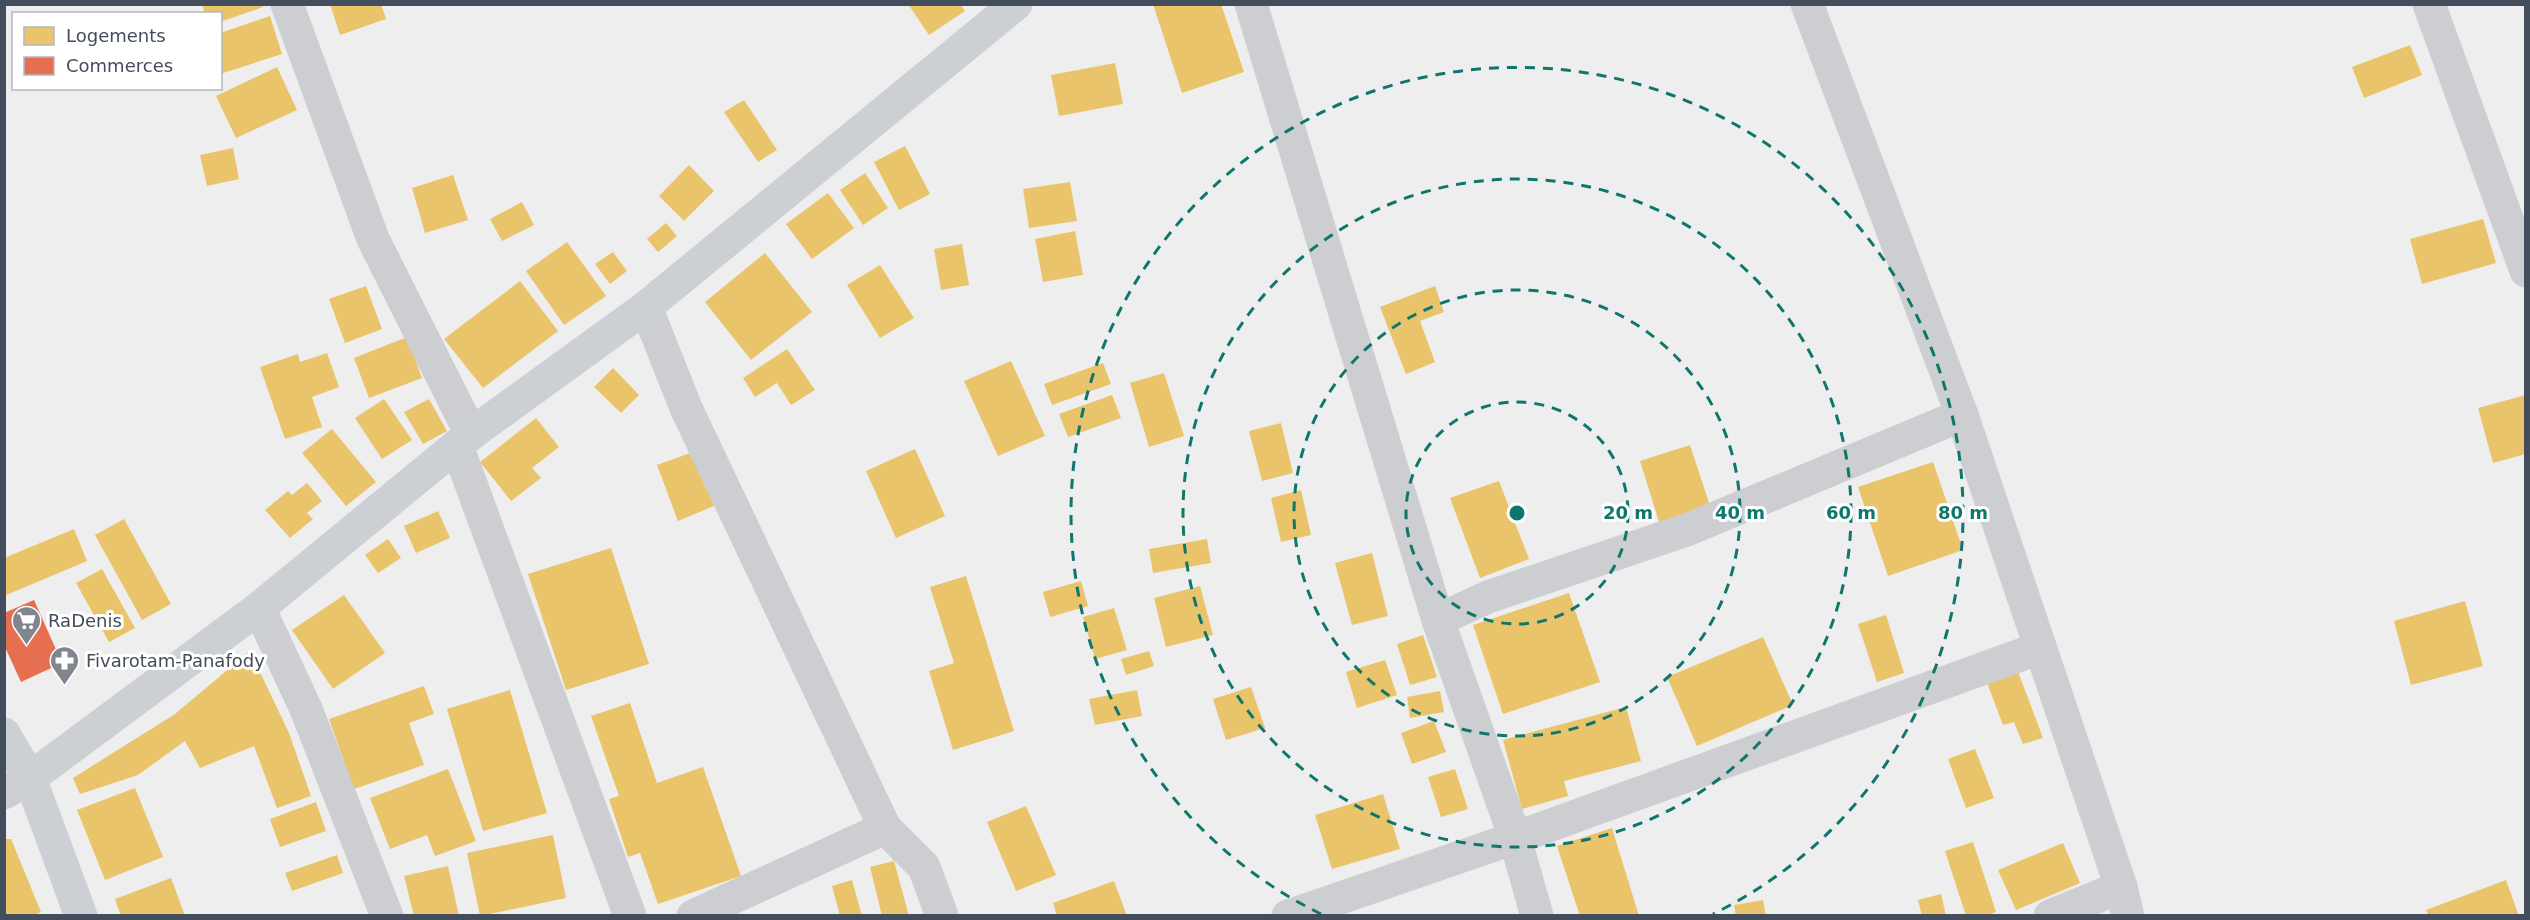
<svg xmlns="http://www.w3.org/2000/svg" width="2530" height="920" font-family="'DejaVu Sans',sans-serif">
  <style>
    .homes { fill: #e9c46a }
    .shops { fill: #e76f51 }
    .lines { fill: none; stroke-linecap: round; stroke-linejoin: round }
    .street { stroke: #ccced1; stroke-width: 33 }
    .secondary { stroke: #cccfd3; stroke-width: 33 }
    .ring { fill: none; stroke: #0f766e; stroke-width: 3; stroke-dasharray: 10 8 }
    .labels { text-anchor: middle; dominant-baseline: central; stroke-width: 6; stroke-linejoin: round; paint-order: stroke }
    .poi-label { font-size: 18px; fill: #444d5b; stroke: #fff; text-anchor: start }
    .centre { fill: #0f766e; stroke: #fff; stroke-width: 3 }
    .ring-label { font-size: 18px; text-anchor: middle; font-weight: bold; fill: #0f766e; stroke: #fff; stroke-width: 6; stroke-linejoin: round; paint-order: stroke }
  </style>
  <rect width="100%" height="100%" fill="#efeeee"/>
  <g class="homes">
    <polygon points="202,4 262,4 263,7 220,22 220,14 205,14"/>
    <polygon points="330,4 381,4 386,19 340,35"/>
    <polygon points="908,4 960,4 965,11 929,35"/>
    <polygon points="1153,4 1221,4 1244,72 1182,93"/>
    <polygon points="270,16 282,54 220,74 220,33"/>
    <polygon points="2410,45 2422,75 2364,98 2352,67"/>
    <polygon points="1115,63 1123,104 1059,116 1051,75"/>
    <polygon points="277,67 297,110 236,138 216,96"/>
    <polygon points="744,100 777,150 758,162 724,112"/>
    <polygon points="905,146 930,194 899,210 874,162"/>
    <polygon points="233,148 239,179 207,186 200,155"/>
    <polygon points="689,165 714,191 684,221 659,196"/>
    <polygon points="865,173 888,208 863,225 840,190"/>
    <polygon points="453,175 468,220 425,233 412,188"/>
    <polygon points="1070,182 1077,221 1029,228 1023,189"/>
    <polygon points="828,193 854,228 812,259 786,224"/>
    <polygon points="522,202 534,225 502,241 490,219"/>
    <polygon points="2483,219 2496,263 2422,284 2410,239"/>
    <polygon points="666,223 677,236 658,252 647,239"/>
    <polygon points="1075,231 1083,275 1043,282 1035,239"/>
    <polygon points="567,242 606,296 564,325 526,271"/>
    <polygon points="962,244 969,285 941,290 934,249"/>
    <polygon points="613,252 627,271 610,284 595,264"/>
    <polygon points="765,253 812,312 751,360 705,302"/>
    <polygon points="880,265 914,318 880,338 847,285"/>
    <polygon points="520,281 558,331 483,388 444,339"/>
    <polygon points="366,286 382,329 345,343 329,299"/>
    <polygon points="1435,286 1444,312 1420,321 1435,362 1406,374 1380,307"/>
    <polygon points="407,337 422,378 369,398 354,358"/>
    <polygon points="787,349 815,390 791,405 777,383 755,397 743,378"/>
    <polygon points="327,353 339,387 312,397 322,427 285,439 260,367 298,354 300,362"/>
    <polygon points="1011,361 1045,436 998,456 964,381"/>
    <polygon points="1103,363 1111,384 1052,405 1044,384"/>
    <polygon points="613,368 639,395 621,413 594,387"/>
    <polygon points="1164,373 1184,436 1149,447 1130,383"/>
    <polygon points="1112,395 1121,418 1068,437 1059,414"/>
    <polygon points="2526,395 2526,454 2493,463 2478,408"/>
    <polygon points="384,399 412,440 382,459 355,418"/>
    <polygon points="429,399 447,431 423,444 404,412"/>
    <polygon points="536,418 559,447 532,468 541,478 511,501 480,462"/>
    <polygon points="1281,423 1293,473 1262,481 1249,431"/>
    <polygon points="332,429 376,482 346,506 302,453"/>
    <polygon points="1690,445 1711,509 1660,525 1640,461"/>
    <polygon points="915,449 945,516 896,538 866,471"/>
    <polygon points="693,452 714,506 678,521 657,465"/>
    <polygon points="1933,462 1963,550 1888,576 1858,487"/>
    <polygon points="1499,481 1529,559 1480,578 1450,498"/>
    <polygon points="307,483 322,501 307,513 313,519 290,538 265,510 288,491 292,495"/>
    <polygon points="1301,490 1311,535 1281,542 1271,498"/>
    <polygon points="438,511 450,538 416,553 404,526"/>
    <polygon points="124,519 171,604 142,620 95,535"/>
    <polygon points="74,529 87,561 4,596 4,558"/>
    <polygon points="388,539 401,558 378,573 365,555"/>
    <polygon points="1207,539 1211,563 1153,573 1149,549"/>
    <polygon points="611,548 649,664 566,690 528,574"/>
    <polygon points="1372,553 1388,616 1352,625 1335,563"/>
    <polygon points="102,569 135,628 109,642 76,583"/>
    <polygon points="966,576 1014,731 953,750 929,671 954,663 930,587"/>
    <polygon points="1081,581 1088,606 1050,617 1043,592"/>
    <polygon points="1200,586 1213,635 1166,647 1154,598"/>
    <polygon points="1569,593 1600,682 1503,714 1473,625"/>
    <polygon points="344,595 385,653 333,689 292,630"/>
    <polygon points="2465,601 2483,666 2411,685 2394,621"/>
    <polygon points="1114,608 1127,650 1095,659 1083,617"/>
    <polygon points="1886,615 1904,673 1877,682 1858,624"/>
    <polygon points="1423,635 1437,677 1410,685 1397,644"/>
    <polygon points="1763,637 1793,705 1697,746 1667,677"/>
    <polygon points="250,651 289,733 311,796 277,808 254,746 200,768 185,741 138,775 80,794 73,778 175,714"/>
    <polygon points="1149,651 1154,666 1126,675 1121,659"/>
    <polygon points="1385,660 1397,695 1357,708 1346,672"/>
    <polygon points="2017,669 2043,738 2023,744 2014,722 2003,725 1986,680"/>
    <polygon points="424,686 434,714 409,723 424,765 354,789 329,719"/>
    <polygon points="1251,687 1265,728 1226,740 1213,699"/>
    <polygon points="510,690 547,813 483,831 447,709"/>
    <polygon points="1137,690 1142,716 1095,725 1089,699"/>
    <polygon points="1440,691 1444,712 1410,718 1407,697"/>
    <polygon points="630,703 657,783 703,767 741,876 658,904 640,853 628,857 609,799 619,796 591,716"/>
    <polygon points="1626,707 1641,761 1564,781 1568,796 1522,809 1503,740"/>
    <polygon points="1434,721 1446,752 1412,764 1401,733"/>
    <polygon points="1975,749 1994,798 1966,808 1948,759"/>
    <polygon points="448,769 476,841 435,856 427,835 390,849 370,798"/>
    <polygon points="1455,769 1468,809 1441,817 1428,777"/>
    <polygon points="135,788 163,857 105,880 77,810"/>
    <polygon points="1383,794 1400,849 1332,869 1315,815"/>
    <polygon points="316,802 326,831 280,847 270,819"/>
    <polygon points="1026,806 1056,875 1016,891 987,822"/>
    <polygon points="1612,828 1639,916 1580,916 1557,846"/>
    <polygon points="553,835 566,898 480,916 467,853"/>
    <polygon points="4,839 11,839 41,912 32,916 4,916"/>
    <polygon points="1973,842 1996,912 1984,916 1966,916 1945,851"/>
    <polygon points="2063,843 2080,883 2016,910 1998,870"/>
    <polygon points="337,855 343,873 292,891 285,873"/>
    <polygon points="894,861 909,916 882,916 870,867"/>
    <polygon points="448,866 459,916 414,916 404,876"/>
    <polygon points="171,878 185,916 121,916 115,899"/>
    <polygon points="852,880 862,916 840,916 832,886"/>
    <polygon points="2506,880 2519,916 2429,916 2426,910"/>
    <polygon points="1114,881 1127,916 1057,916 1053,903"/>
    <polygon points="1941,894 1946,916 1922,916 1918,900"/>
    <polygon points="1763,900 1766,916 1736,916 1734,905"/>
  </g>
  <polygon class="shops" points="34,600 62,663 21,682 4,645 4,613"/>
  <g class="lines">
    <g class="street">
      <polyline points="287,4 373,239 471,434"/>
      <polyline points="1251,4 1438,620 1515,838 1537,916"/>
      <polyline points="1807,4 1962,415 2121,887 2128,916"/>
      <polyline points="2429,4 2526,271"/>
      <polyline points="646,307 686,408 885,828 924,867 942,916"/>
      <polyline points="457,446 630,916"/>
      <polyline points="259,608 306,709 387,916"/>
      <polyline points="1438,620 1488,597 1689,529 1962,415"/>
      <polyline points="4,793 30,778"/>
      <polyline points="693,916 885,828"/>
      <polyline points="1288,916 1515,838 2040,648"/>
      <polyline points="2050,916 2121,887"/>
    </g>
    <g class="secondary">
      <polyline points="4,734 30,778 81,916"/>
      <polyline points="30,778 259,608 471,434 646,307 1016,4"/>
    </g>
  </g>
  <g class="ring">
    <circle cx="1517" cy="513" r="111"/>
    <circle cx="1517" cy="513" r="223"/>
    <circle cx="1517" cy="513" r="334"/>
    <path d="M1321 914A446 446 0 1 1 1713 914"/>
  </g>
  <defs>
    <symbol id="supermarket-pin" viewBox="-11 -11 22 30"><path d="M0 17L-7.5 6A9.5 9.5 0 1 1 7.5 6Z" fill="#80858e" stroke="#fff"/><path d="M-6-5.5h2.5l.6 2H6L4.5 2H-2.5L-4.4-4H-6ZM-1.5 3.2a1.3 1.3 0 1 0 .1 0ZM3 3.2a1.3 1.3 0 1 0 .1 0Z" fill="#fff"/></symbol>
    <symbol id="pharmacy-pin" viewBox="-11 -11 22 30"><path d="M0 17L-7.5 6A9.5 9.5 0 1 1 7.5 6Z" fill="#80858e" stroke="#fff"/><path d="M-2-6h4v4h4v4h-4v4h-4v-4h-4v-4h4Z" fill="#fff"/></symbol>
  </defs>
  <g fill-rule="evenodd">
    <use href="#supermarket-pin" x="10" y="604" width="33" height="45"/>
    <use href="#pharmacy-pin" x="48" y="644" width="33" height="45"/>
  </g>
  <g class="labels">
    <g class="poi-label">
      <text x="48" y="620">RaDenis</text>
      <text x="86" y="660">Fivarotam-Panafody</text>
    </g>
  </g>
  <circle cx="1517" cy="513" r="9" class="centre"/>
  <g class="ring-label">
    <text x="1628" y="519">20 m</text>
    <text x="1740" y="519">40 m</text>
    <text x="1851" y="519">60 m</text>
    <text x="1963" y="519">80 m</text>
  </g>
  <rect width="2530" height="920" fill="none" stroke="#444d5b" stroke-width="12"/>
  <rect x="12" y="12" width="210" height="78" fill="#ffffff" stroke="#b4b8bd" stroke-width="1.5"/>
  <rect x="24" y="27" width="30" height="18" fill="#e9c46a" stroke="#b4b8bd" stroke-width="1.5"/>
  <text x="66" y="42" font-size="18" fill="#444d5b">Logements</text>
  <rect x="24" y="57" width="30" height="18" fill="#e76f51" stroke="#b4b8bd" stroke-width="1.5"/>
  <text x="66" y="72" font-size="18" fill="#444d5b">Commerces</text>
</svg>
